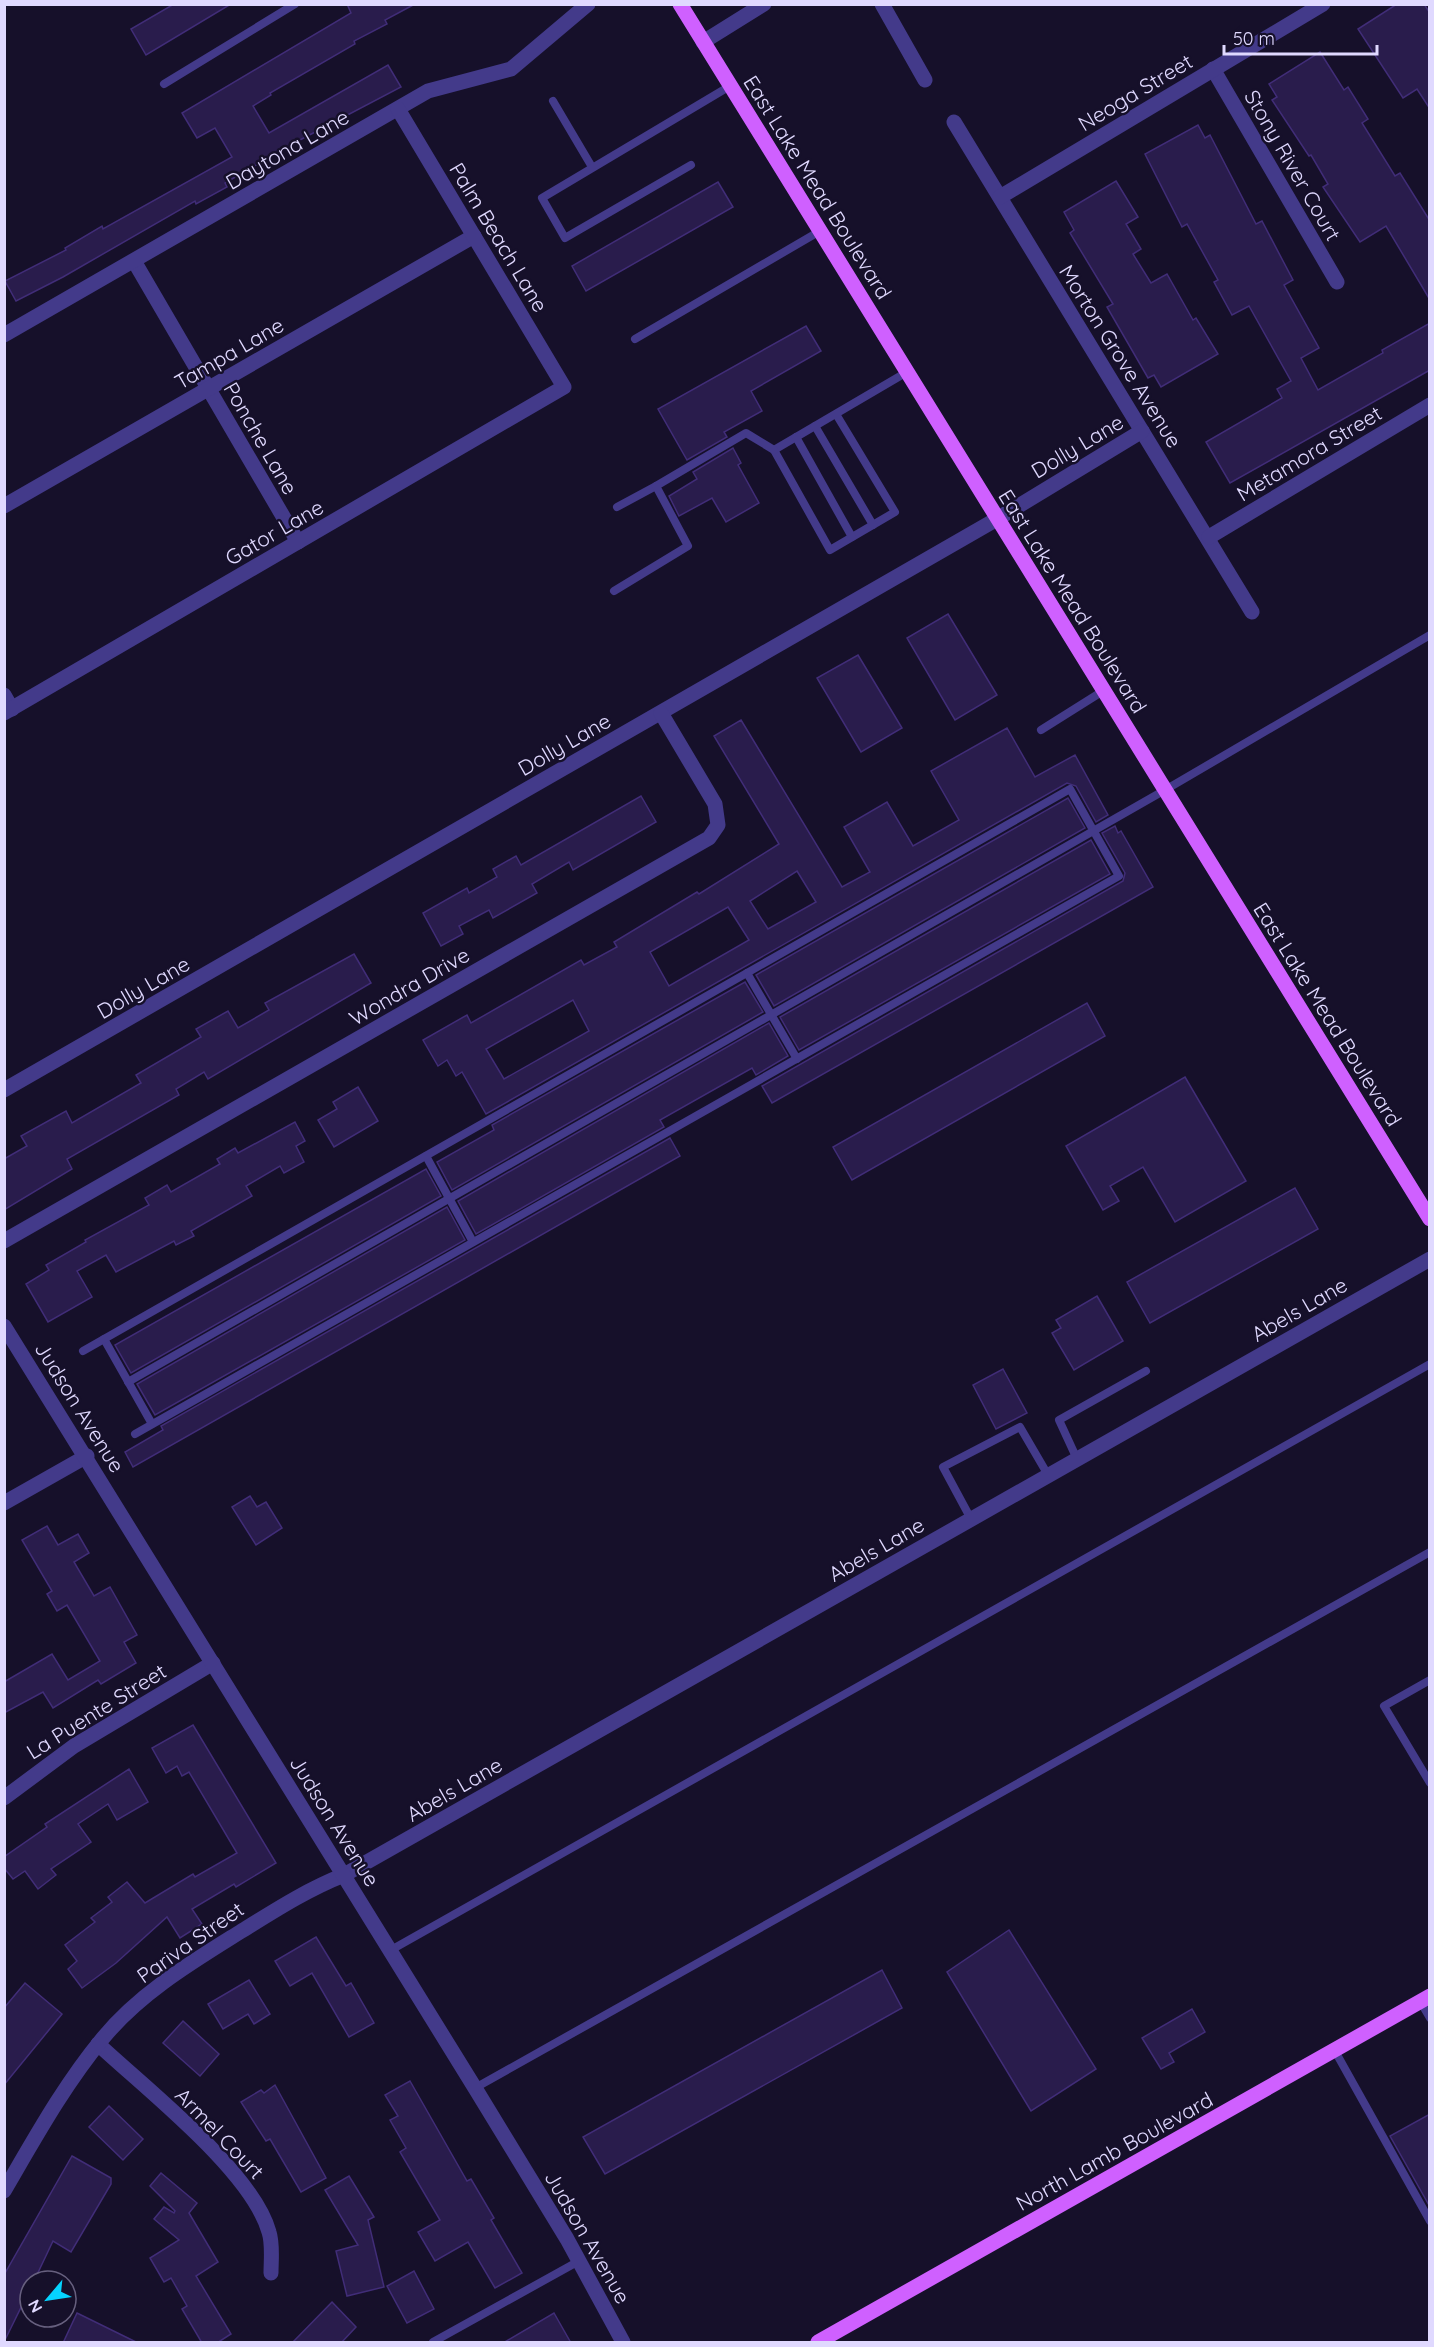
<svg xmlns="http://www.w3.org/2000/svg" width="1434" height="2347" font-family="Quicksand,sans-serif">
  <style>
    .building { fill: #291c4c; stroke: #412d78; stroke-width: 1.5; fill-rule: evenodd }
    .lines { fill: none; stroke-linecap: round; stroke-linejoin: round }
    .service { stroke: #433a8a; stroke-width: 8 }
    .minor { stroke: #433a8a; stroke-width: 15 }
    .tertiary { stroke: #433a8a; stroke-width: 15 }
    .primary { stroke: #cf60ff; stroke-width: 15 }
    .labels { text-anchor: middle; dominant-baseline: central; stroke-width: 5; stroke-linejoin: round; paint-order: stroke }
    .street-label { font-size: 21px; fill: #e0d9ff; stroke: #16102a }
  </style>
  <rect width="100%" height="100%" fill="#16102a"/>
  <g class="building">
    <polygon points="174,4 231,4 146,55 131,29"/>
    <polygon points="347,4 415,4 385,20 387,24 354,41 355,44 270,93 271,95 253,106 269,133 388,65 401,87 298,141 225,183 227,187 196,204 195,201 63,277 16,301 5,281 66,250 65,248 102,226 103,229 232,157 215,128 197,138 182,113 351,13"/>
    <polygon points="1397,4 1424,4 1430,13 1430,109 1417,89 1403,98 1358,29"/>
    <polygon points="1320,52 1344,90 1348,87 1368,119 1362,123 1395,176 1400,173 1430,221 1430,300 1386,226 1360,242 1323,187 1328,184 1311,155 1309,156 1272,100 1277,97 1269,84"/>
    <polygon points="1198,125 1205,138 1210,135 1256,224 1262,221 1293,280 1284,285 1319,348 1301,358 1318,390 1383,353 1382,350 1430,323 1430,370 1230,483 1206,442 1282,398 1277,389 1291,381 1249,306 1232,315 1214,282 1218,280 1187,224 1182,227 1145,154"/>
    <polygon points="1116,181 1138,217 1126,224 1141,249 1133,254 1151,283 1167,274 1193,320 1196,318 1218,354 1161,387 1154,375 1148,378 1107,307 1113,304 1070,233 1074,230 1064,212"/>
    <polygon points="718,182 733,207 586,291 572,266"/>
    <polygon points="806,326 821,351 751,391 762,411 724,432 727,437 687,460 658,409"/>
    <polygon points="733,448 741,463 738,465 759,503 726,522 712,498 679,516 669,496 697,479 693,472"/>
    <polygon points="948,614 997,695 955,720 907,638"/>
    <polygon points="858,655 902,728 861,752 817,678"/>
    <path d="M741 720 842 887 870 872 844 827 887 802 913 846 959 820 931 771 1007 728 1035 777 1075 755 1108 815 1096 822 1076 786 1067 783 486 1114 462 1072 456 1076 447 1060 438 1066 423 1040 467 1015 471 1023 581 960 584 965 617 947 614 942 697 892 699 894 779 844 714 736ZM797 871 816 902 768 929 750 901ZM728 907 749 940 669 986 650 952ZM573 1000 589 1031 504 1079 486 1049Z"/>
    <polygon points="641,796 656,822 573,870 569,862 532,884 537,893 493,918 489,910 459,926 463,934 441,946 423,913 467,888 469,893 497,877 493,869 516,856 521,865"/>
    <polygon points="1068,798 1085,828 774,1006 756,975"/>
    <polygon points="1115,826 1118,833 1121,831 1153,887 772,1103 762,1086 1123,881 1125,873 1102,833"/>
    <polygon points="1091,840 1110,874 799,1050 780,1017"/>
    <polygon points="354,954 371,983 208,1079 204,1072 176,1089 179,1095 67,1159 72,1169 4,1210 4,1159 27,1146 21,1136 66,1111 72,1123 141,1083 136,1075 201,1037 196,1029 228,1011 238,1028 269,1010 265,1003"/>
    <polygon points="745,982 763,1012 452,1190 437,1162 494,1130 492,1125"/>
    <polygon points="1087,1003 1105,1036 852,1180 833,1147"/>
    <polygon points="769,1023 788,1056 756,1075 752,1068 660,1120 664,1127 476,1234 458,1201"/>
    <polygon points="1185,1077 1246,1181 1175,1222 1143,1167 1110,1186 1119,1201 1103,1210 1066,1146"/>
    <polygon points="358,1087 378,1121 334,1147 318,1120 337,1109 333,1102"/>
    <polygon points="295,1122 305,1141 296,1146 304,1162 284,1173 280,1166 246,1186 252,1196 191,1231 194,1236 176,1245 174,1241 116,1272 106,1255 77,1271 92,1297 48,1322 26,1284 49,1270 46,1265 86,1242 85,1240 149,1205 145,1198 167,1185 171,1192 220,1164 217,1159 235,1148 238,1153"/>
    <polygon points="670,1138 680,1156 133,1467 125,1452 163,1430 161,1426"/>
    <polygon points="426,1169 441,1196 131,1373 115,1345"/>
    <polygon points="1295,1188 1318,1229 1150,1323 1127,1282"/>
    <polygon points="447,1207 465,1240 155,1415 137,1384"/>
    <polygon points="1097,1296 1123,1341 1074,1370 1052,1333 1061,1328 1056,1320"/>
    <polygon points="1003,1369 1027,1413 996,1429 973,1385"/>
    <polygon points="250,1496 257,1507 266,1502 282,1528 256,1545 232,1507"/>
    <polygon points="47,1526 58,1545 78,1534 89,1553 74,1562 94,1596 110,1587 137,1635 124,1642 136,1663 101,1684 98,1680 53,1708 43,1692 4,1713 4,1682 52,1654 68,1680 100,1661 67,1605 57,1611 47,1594 52,1591 22,1540"/>
    <polygon points="193,1725 276,1863 236,1887 234,1884 192,1909 202,1924 180,1938 167,1917 116,1963 82,1988 68,1969 77,1961 65,1945 95,1922 91,1918 112,1902 108,1897 127,1882 145,1903 193,1874 195,1877 237,1853 189,1772 182,1776 177,1766 166,1773 152,1748"/>
    <polygon points="129,1769 148,1802 117,1820 108,1804 78,1824 91,1842 51,1869 56,1875 38,1889 25,1871 13,1879 4,1868 4,1857 47,1827 45,1824"/>
    <polygon points="1009,1930 1096,2069 1031,2111 947,1972"/>
    <polygon points="316,1937 346,1986 351,1983 374,2023 349,2037 312,1973 290,1986 275,1961"/>
    <polygon points="882,1970 902,2008 605,2174 583,2137"/>
    <polygon points="249,1980 270,2014 254,2024 248,2014 223,2029 208,2004"/>
    <polygon points="25,1983 62,2014 4,2085 4,2008"/>
    <polygon points="1192,2009 1205,2032 1169,2053 1174,2062 1161,2069 1142,2038"/>
    <polygon points="183,2021 219,2054 200,2076 163,2043"/>
    <polygon points="410,2081 467,2181 471,2179 494,2218 491,2220 522,2273 495,2288 468,2242 435,2261 418,2232 440,2220 400,2152 406,2148 390,2120 398,2116 385,2095"/>
    <polygon points="275,2085 326,2178 301,2192 270,2139 266,2141 241,2102 261,2090 264,2093"/>
    <polygon points="109,2106 143,2139 123,2160 89,2127"/>
    <polygon points="1430,2114 1430,2207 1390,2136"/>
    <polygon points="72,2156 111,2178 111,2184 71,2252 53,2241 34,2281 30,2281 30,2289 4,2342 4,2275"/>
    <polygon points="161,2173 197,2203 189,2213 218,2262 196,2276 231,2334 217,2343 202,2343 182,2309 187,2306 171,2278 164,2282 150,2258 179,2240 154,2219 164,2207 174,2213 175,2211 150,2186"/>
    <polygon points="349,2176 374,2217 368,2220 384,2287 347,2296 336,2251 358,2245 325,2190"/>
    <polygon points="414,2271 434,2309 407,2323 387,2286"/>
    <polygon points="332,2302 356,2327 341,2343 292,2343"/>
    <polygon points="77,2313 138,2343 63,2343"/>
    <polygon points="554,2313 571,2343 503,2343"/>
  </g>
  <g class="lines">
    <g class="service">
      <polyline points="164,84 295,4"/>
      <polyline points="553,101 592,167"/>
      <polyline points="691,165 565,238 542,198 730,86"/>
      <polyline points="635,339 820,231"/>
      <polyline points="836,414 895,512 830,550 774,450 907,372"/>
      <polyline points="815,426 873,525"/>
      <polyline points="796,437 852,537"/>
      <polyline points="617,507 656,486"/>
      <polyline points="614,591 688,546 656,486 746,433 774,450"/>
      <polyline points="1041,730 1103,691"/>
      <polyline points="747,973 797,1059"/>
      <polyline points="426,1156 473,1242"/>
      <polyline points="104,1339 152,1424"/>
      <polyline points="83,1351 1070,789 1119,876 135,1434"/>
      <polyline points="128,1382 1165,790 1430,635"/>
      <polyline points="1077,1459 1059,1420 1146,1371"/>
      <polyline points="971,1519 943,1467 1020,1427 1048,1475"/>
      <polyline points="1430,1680 1384,1706 1430,1783"/>
      <polyline points="391,1950 1430,1364"/>
      <polyline points="1420,2001 1430,2018"/>
      <polyline points="1335,2051 1430,2221"/>
      <polyline points="475,2088 1430,1552"/>
      <polyline points="433,2342 579,2261"/>
    </g>
    <g class="minor">
      <polyline points="882,4 925,80"/>
      <polyline points="703,42 764,4"/>
      <polyline points="1213,69 1337,282"/>
      <polyline points="954,122 1252,612"/>
      <polyline points="1000,197 1323,4"/>
      <polyline points="134,261 298,542"/>
      <polyline points="4,335 428,91 511,69 588,4"/>
      <polyline points="4,506 474,236"/>
      <polyline points="1209,537 1430,405"/>
      <polyline points="4,695 12,709"/>
      <polyline points="4,713 564,387 398,109"/>
      <polyline points="4,1090 997,519 1142,431"/>
      <polyline points="4,1241 709,838 718,825 715,804 661,713"/>
      <polyline points="4,1503 87,1456"/>
      <polyline points="4,1798 74,1746 213,1663"/>
      <path d="M98 2044C146 2089 252 2171 269 2232 273 2244 271 2260 271 2273"/>
      <path d="M4 2191C35 2138 64 2085 103 2038 140 1993 192 1962 240 1932 274 1911 306 1890 344 1875L1430 1259"/>
    </g>
    <polyline class="tertiary" points="4,1326 475,2088 567,2239 623,2342"/>
    <g class="primary">
      <polyline points="680,4 1430,1219"/>
      <polyline points="818,2342 1430,1996"/>
    </g>
  </g>
  <g class="labels">
    <g class="street-label">
      <text transform="translate(1135 92) rotate(-31)">Neoga Street</text>
      <text transform="translate(287 149) rotate(-30)">Daytona Lane</text>
      <text transform="translate(1293 165) rotate(60)">Stony River Court</text>
      <text transform="translate(818 187) rotate(58)">East Lake Mead Boulevard</text>
      <text transform="translate(499 237) rotate(59)">Palm Beach Lane</text>
      <text transform="translate(229 353) rotate(-30)">Tampa Lane</text>
      <text transform="translate(1121 356) rotate(58)">Morton Grove Avenue</text>
      <text transform="translate(261 438) rotate(60)">Ponche Lane</text>
      <text transform="translate(1077 446) rotate(-31)">Dolly Lane</text>
      <text transform="translate(1309 453) rotate(-31)">Metamora Street</text>
      <text transform="translate(274 532) rotate(-30)">Gator Lane</text>
      <text transform="translate(1073 601) rotate(58)">East Lake Mead Boulevard</text>
      <text transform="translate(564 744) rotate(-30)">Dolly Lane</text>
      <text transform="translate(409 986) rotate(-30)">Wondra Drive</text>
      <text transform="translate(143 987) rotate(-30)">Dolly Lane</text>
      <text transform="translate(1328 1014) rotate(58)">East Lake Mead Boulevard</text>
      <text transform="translate(1299 1309) rotate(-30)">Abels Lane</text>
      <text transform="translate(80 1407) rotate(58)">Judson Avenue</text>
      <text transform="translate(876 1549) rotate(-30)">Abels Lane</text>
      <text transform="translate(96 1711) rotate(-32)">La Puente Street</text>
      <text transform="translate(454 1789) rotate(-30)">Abels Lane</text>
      <text transform="translate(335 1821) rotate(58)">Judson Avenue</text>
      <text transform="translate(190 1942) rotate(-35)">Pariva Street</text>
      <text transform="translate(220 2133) rotate(46)">Armel Court</text>
      <text transform="translate(1114 2151) rotate(-29)">North Lamb Boulevard</text>
      <text transform="translate(588 2237) rotate(60)">Judson Avenue</text>
    </g>
  </g>
  <rect width="1434" height="2347" fill="none" stroke="#e0d9ff" stroke-width="12"/>
  <g transform="translate(48 2299) rotate(241)"><circle r="28" fill="#16102a" stroke="#67607f" stroke-width="1.5"/>
  <path d="M0-4.5L10 22L0 15L-10 22Z" fill="#05d4ff"/>
  <text y="-9" font-size="16" font-weight="bold" text-anchor="middle" fill="#e0d9ff">N</text>
  </g>
  <path d="M1224 45v9h153v-9" fill="none" stroke="#e0d9ff" stroke-width="3"/>
  <text x="1233" y="45" font-size="18" fill="#e0d9ff" stroke="#16102a" stroke-width="4.5" paint-order="stroke">50 m</text>
</svg>
